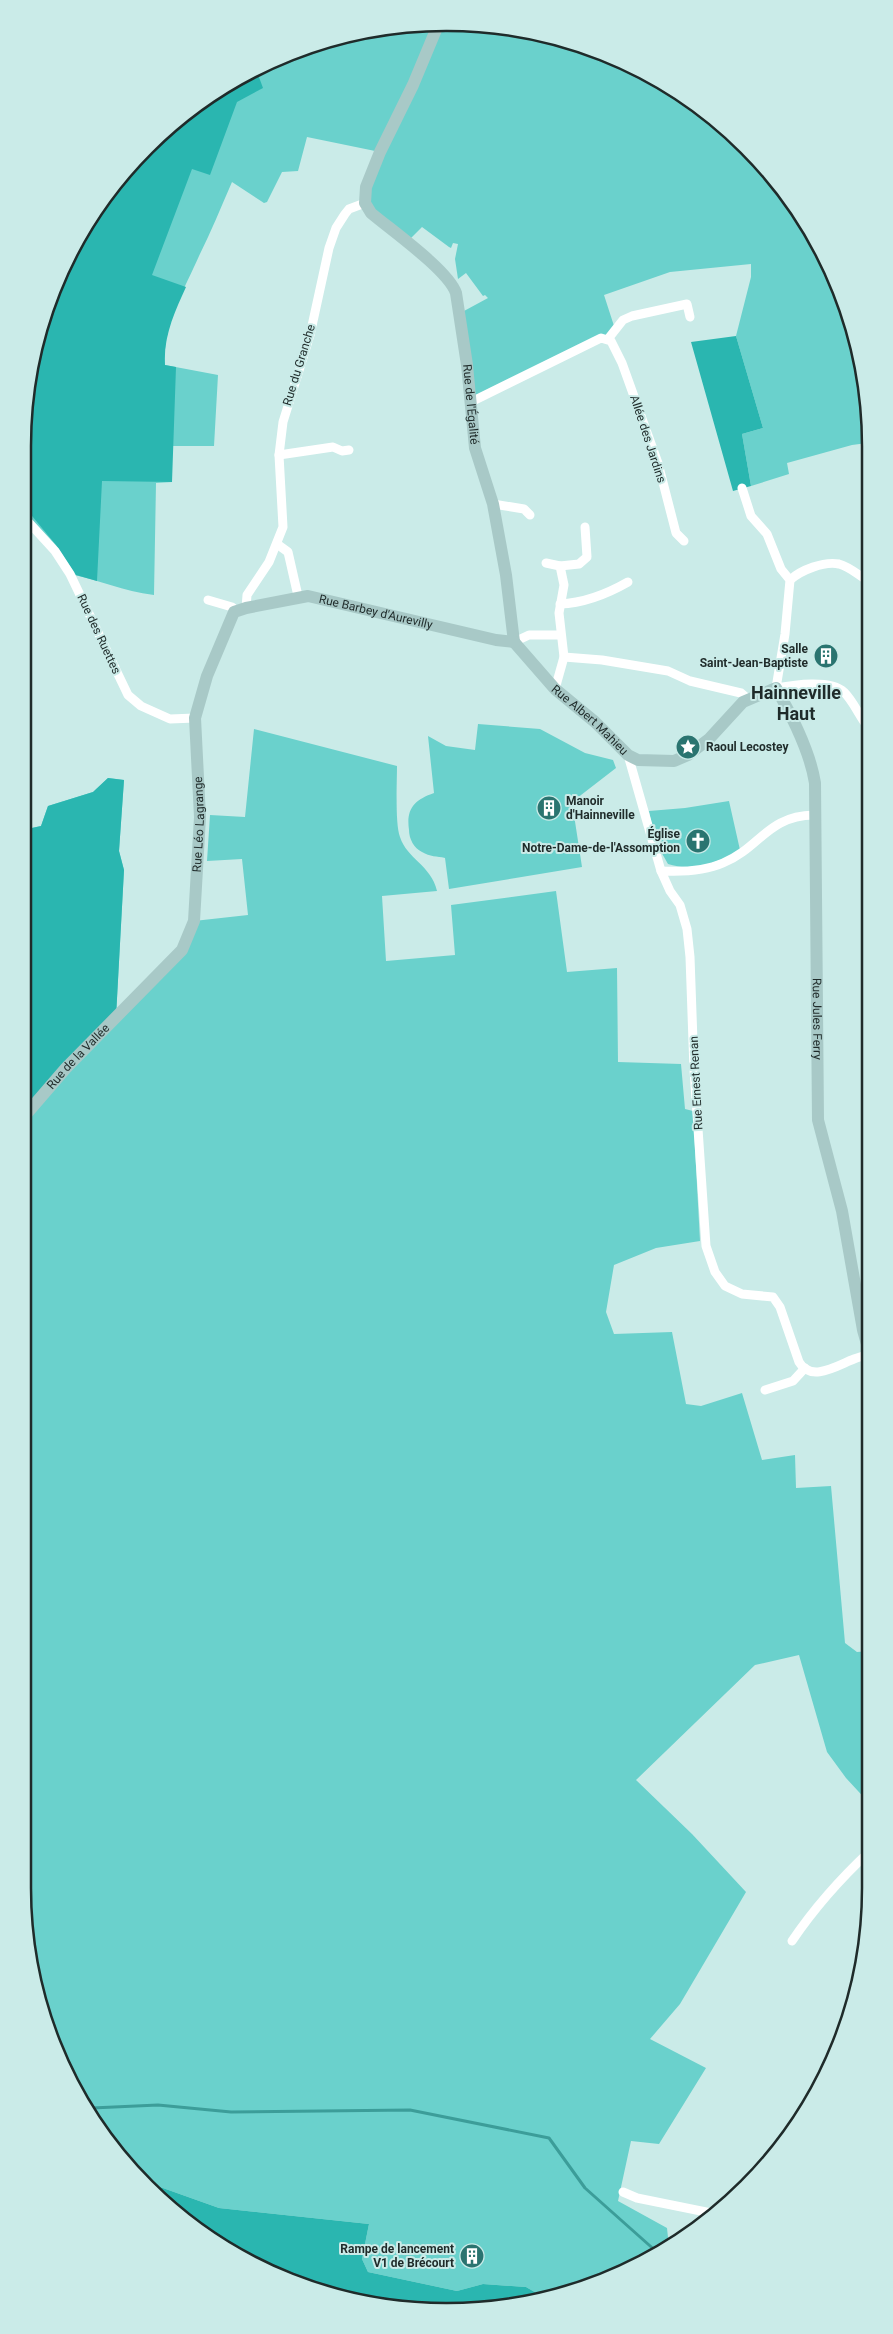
<svg xmlns="http://www.w3.org/2000/svg" width="893" height="2334" font-family="Roboto,sans-serif">
  <style>
    .green { fill: #6ad1cc }
    .forest { fill: #2ab6b0 }
    .lines { fill: none; stroke-linecap: round; stroke-linejoin: round }
    .stream { stroke: #3c9d99; stroke-width: 3 }
    .street { stroke: #fff; stroke-width: 9 }
    .secondary { stroke: #a8c9c7; stroke-width: 12 }
    .labels { text-anchor: middle; dominant-baseline: central; stroke-width: 4; stroke-linejoin: round; paint-order: stroke }
    .street-label { font-size: 12px; fill: #1f2b2a; stroke: #caebe8 }
    .poi-label { font-size: 12px; font-weight: bold; fill: #1f2b2a; stroke: #caebe8; text-anchor: end }
    .district-label { font-size: 18px; font-weight: bold; fill: #1f2b2a; stroke: #caebe8 }
    .rim { fill: none; stroke: #1f2b2a; stroke-width: 2.5 }
  </style>
  <rect width="100%" height="100%" fill="#caebe8"/>
  <g class="green">
    <path d="M475 23 557 37 682 94 765 167 827 259 867 391V443L852 445 787 463 789 474 751 486 742 434 763 428 736 336 751 277V264L670 272 604 295 615 329 608 339 471 402 464 311 488 298 485 295 483 296 466 273 458 279 455 259 458 244 453 243 451 248 449 247 422 227 407 242 366 207 380 152 307 137 298 171 282 172 267 202 264 203 232 182C221 207 211 232 199 256 184 290 162 327 165 365L218 375 214 446H172V482L156 483 154 595C123 591 99 580 70 574L23 515V446L37 336 66 259 110 188 167 128 235 79 310 45 391 26Z"/>
    <path d="M478 724 540 729 585 753 613 760 616 768 572 802 582 867 449 889 445 858C437 856 430 857 422 852 414 848 409 839 409 830 406 809 414 800 434 793L428 736 446 746 475 750Z"/>
    <path d="M254 729 397 766C397 783 395 824 400 837 407 859 431 865 437 891L382 896 386 961 455 955 451 905 556 891 567 972 617 968 618 1062 681 1064 685 1109 693 1111 700 1241 656 1248 614 1265 606 1312 614 1334 672 1332 686 1404 701 1406 742 1393 762 1460 795 1455 796 1488 831 1486 845 1643 857 1652 870 1651V1804L846 1778 827 1752 799 1655 755 1665 636 1780 692 1834 746 1892 680 2004 650 2039 706 2068 659 2144 631 2141 618 2201 667 2228 669 2247 609 2279 545 2298 526 2287 483 2284 457 2291 368 2272 362 2259 369 2224 219 2208 146 2182 128 2167 79 2099 45 2024 22 1887V830L41 826 48 806 93 792 108 778 124 780 119 851 124 870 116 1016 182 950 194 921 248 915 242 859 207 861 210 815 245 817Z"/>
    <path d="M729 801 740 850C719 863 692 872 668 864L655 841 649 811 685 808Z"/>
  </g>
  <g class="forest">
    <path d="M256 69 263 88 237 102 210 175 192 169 152 275 186 287C175 311 163 337 165 365L176 367 172 482 102 481 97 581 76 575 56 545 23 505V446L37 336 66 259 110 188 148 148 151 149C159 125 232 80 256 69Z"/>
    <polygon points="736,336 763,428 742,434 751,486 733,491 691,342"/>
    <polygon points="108,778 124,780 119,851 124,870 116,1017 23,1119 23,830 41,826 48,806 93,792"/>
    <polygon points="146,2182 219,2208 369,2224 362,2259 368,2272 457,2291 483,2284 526,2287 545,2298 529,2303 391,2308 310,2289 235,2255"/>
  </g>
  <g class="lines">
    <polyline class="stream" points="81,2102 92,2108 158,2105 231,2112 410,2110 549,2138 585,2188 658,2253"/>
    <g class="street">
      <polyline points="608,339 623,320 632,316 687,304 690,317"/>
      <polyline points="471,402 601,338 611,341 622,363 658,463 676,533 684,541"/>
      <polyline points="279,455 333,447 342,451 349,450"/>
      <path d="M742 488 751 516 767 534 781 569 790 580 785 634 776 688C793 685 830 679 844 692 854 702 859 716 868 727"/>
      <polyline points="493,504 524,509 530,515"/>
      <polyline points="22,515 55,551 70,574 128,695 141,706 170,719 195,718"/>
      <polyline points="277,544 288,552 298,596"/>
      <polyline points="546,563 560,566 564,585 559,613 564,657 555,689"/>
      <polyline points="560,566 579,564 587,557 585,527"/>
      <path d="M790 580C801 570 824 561 839 564 850 567 858 575 867 580"/>
      <polyline points="208,600 232,607 236,610"/>
      <path d="M560 604C585 603 607 594 628 582"/>
      <polyline points="246,608 247,595 269,562 283,527 279,455 283,422 310,335 329,248 336,228 345,214 349,209 365,203"/>
      <polyline points="514,642 529,635 561,635"/>
      <polyline points="564,657 602,660 668,671 690,681 741,693 748,699"/>
      <path d="M628 755 661 871 670 891 680 905 687 929 690 957 694 1070 706 1246 715 1272 725 1286 742 1294 773 1297 780 1307 799 1362C811 1383 838 1365 854 1359 859 1357 864 1356 869 1354"/>
      <path d="M661 871C681 872 705 871 723 863 761 847 767 816 814 815"/>
      <polyline points="765,1390 793,1381 805,1368"/>
      <path d="M792 1941C815 1907 840 1879 870 1851"/>
      <polyline points="623,2192 637,2198 711,2213"/>
    </g>
    <g class="secondary">
      <path id="s1" d="M438 25 413 85 380 152 366 187 365 203 371 213C391 230 448 270 456 293L467 365 475 448 493 504 506 575 514 642"/>
      <path id="s2" d="M514 642 555 689 595 722 628 755 638 760 674 761 688 755 709 739 743 702 776 688C792 716 810 751 815 783L818 1120 842 1211 863 1330 869 1351"/>
      <path id="s3" d="M22 1119 66 1068 182 950 194 921 200 817 195 718 207 676 234 612 246 608 308 596 496 640 514 642"/>
    </g>
  </g>
  <defs>
    <symbol id="building-disc" viewBox="-11 -11 22 22"><circle r="9.5" fill="#2a7470" stroke="#caebe8"/><path d="M-4-6H4V6H1V3H-1V6H-4ZM-2.5-4.3h1.7v1.8h-1.7ZM.8-4.3h1.7v1.8H.8ZM-2.5-1h1.7V.8h-1.7ZM.8-1h1.7V.8H.8Z" fill="#fff"/></symbol>
    <symbol id="sight-disc" viewBox="-11 -11 22 22"><circle r="9.5" fill="#2a7470" stroke="#caebe8"/><path d="M0-6L1.8-2.2L6-1.7L2.9 1.2L3.7 5.4L0 3.3L-3.7 5.4L-2.9 1.2L-6-1.7L-1.8-2.2Z" fill="#fff"/></symbol>
    <symbol id="church-disc" viewBox="-11 -11 22 22"><circle r="9.5" fill="#2a7470" stroke="#caebe8"/><path d="M-1.2-6h2.4v3.5h3.3v2.4h-3.3V6h-2.4V-.1h-3.3v-2.4h3.3Z" fill="#fff"/></symbol>
  </defs>
  <g fill-rule="evenodd">
    <use href="#building-disc" x="812" y="642" width="28" height="28"/>
    <use href="#sight-disc" x="674" y="733" width="28" height="28"/>
    <use href="#building-disc" x="535" y="794" width="28" height="28"/>
    <use href="#church-disc" x="684" y="827" width="28" height="28"/>
    <use href="#building-disc" x="458" y="2242" width="28" height="28"/>
  </g>
  <g class="labels">
    <g class="street-label">
      <text transform="translate(299 365) rotate(-73)">Rue du Granche</text>
      <text stroke="none"><textPath href="#s1" startOffset="435">Rue de l'Égalité</textPath></text>
      <text transform="translate(648 439) rotate(72)">Allée des Jardins</text>
      <text stroke="none"><textPath href="#s3" startOffset="726">Rue Barbey d'Aurevilly</textPath></text>
      <text transform="translate(99 634) rotate(65)">Rue des Ruettes</text>
      <text stroke="none"><textPath href="#s2" startOffset="109">Rue Albert Mahieu</textPath></text>
      <text stroke="none"><textPath href="#s3" startOffset="361">Rue Léo Lagrange</textPath></text>
      <text stroke="none"><textPath href="#s2" startOffset="675">Rue Jules Ferry</textPath></text>
      <text stroke="none"><textPath href="#s3" startOffset="84">Rue de la Vallée</textPath></text>
      <text transform="translate(696 1083) rotate(-93)">Rue Ernest Renan</text>
    </g>
    <g class="poi-label">
      <text x="808" y="649">Salle<tspan x="808" dy="14">Saint-Jean-Baptiste</tspan></text>
      <text x="706" y="747" text-anchor="start">Raoul Lecostey</text>
      <text x="566" y="801" text-anchor="start">Manoir<tspan x="566" dy="14">d'Hainneville</tspan></text>
      <text x="680" y="834">Église<tspan x="680" dy="14">Notre-Dame-de-l'Assomption</tspan></text>
      <text x="454" y="2249">Rampe de lancement<tspan x="454" dy="14">V1 de Brécourt</tspan></text>
    </g>
    <g class="district-label">
      <text x="796" y="692">Hainneville<tspan x="796" dy="21">Haut</tspan></text>
    </g>
  </g>
  <path d="M0 0H893V2334H0ZM446 31H447A415 415 0 0 1 862 446V1888A415 415 0 0 1 447 2303H446A415 415 0 0 1 31 1888V446A415 415 0 0 1 446 31Z" fill="#caebe8" fill-rule="evenodd"/>
  <path class="rim" d="M446 31H447A415 415 0 0 1 862 446V1888A415 415 0 0 1 447 2303H446A415 415 0 0 1 31 1888V446A415 415 0 0 1 446 31Z"/>
</svg>
